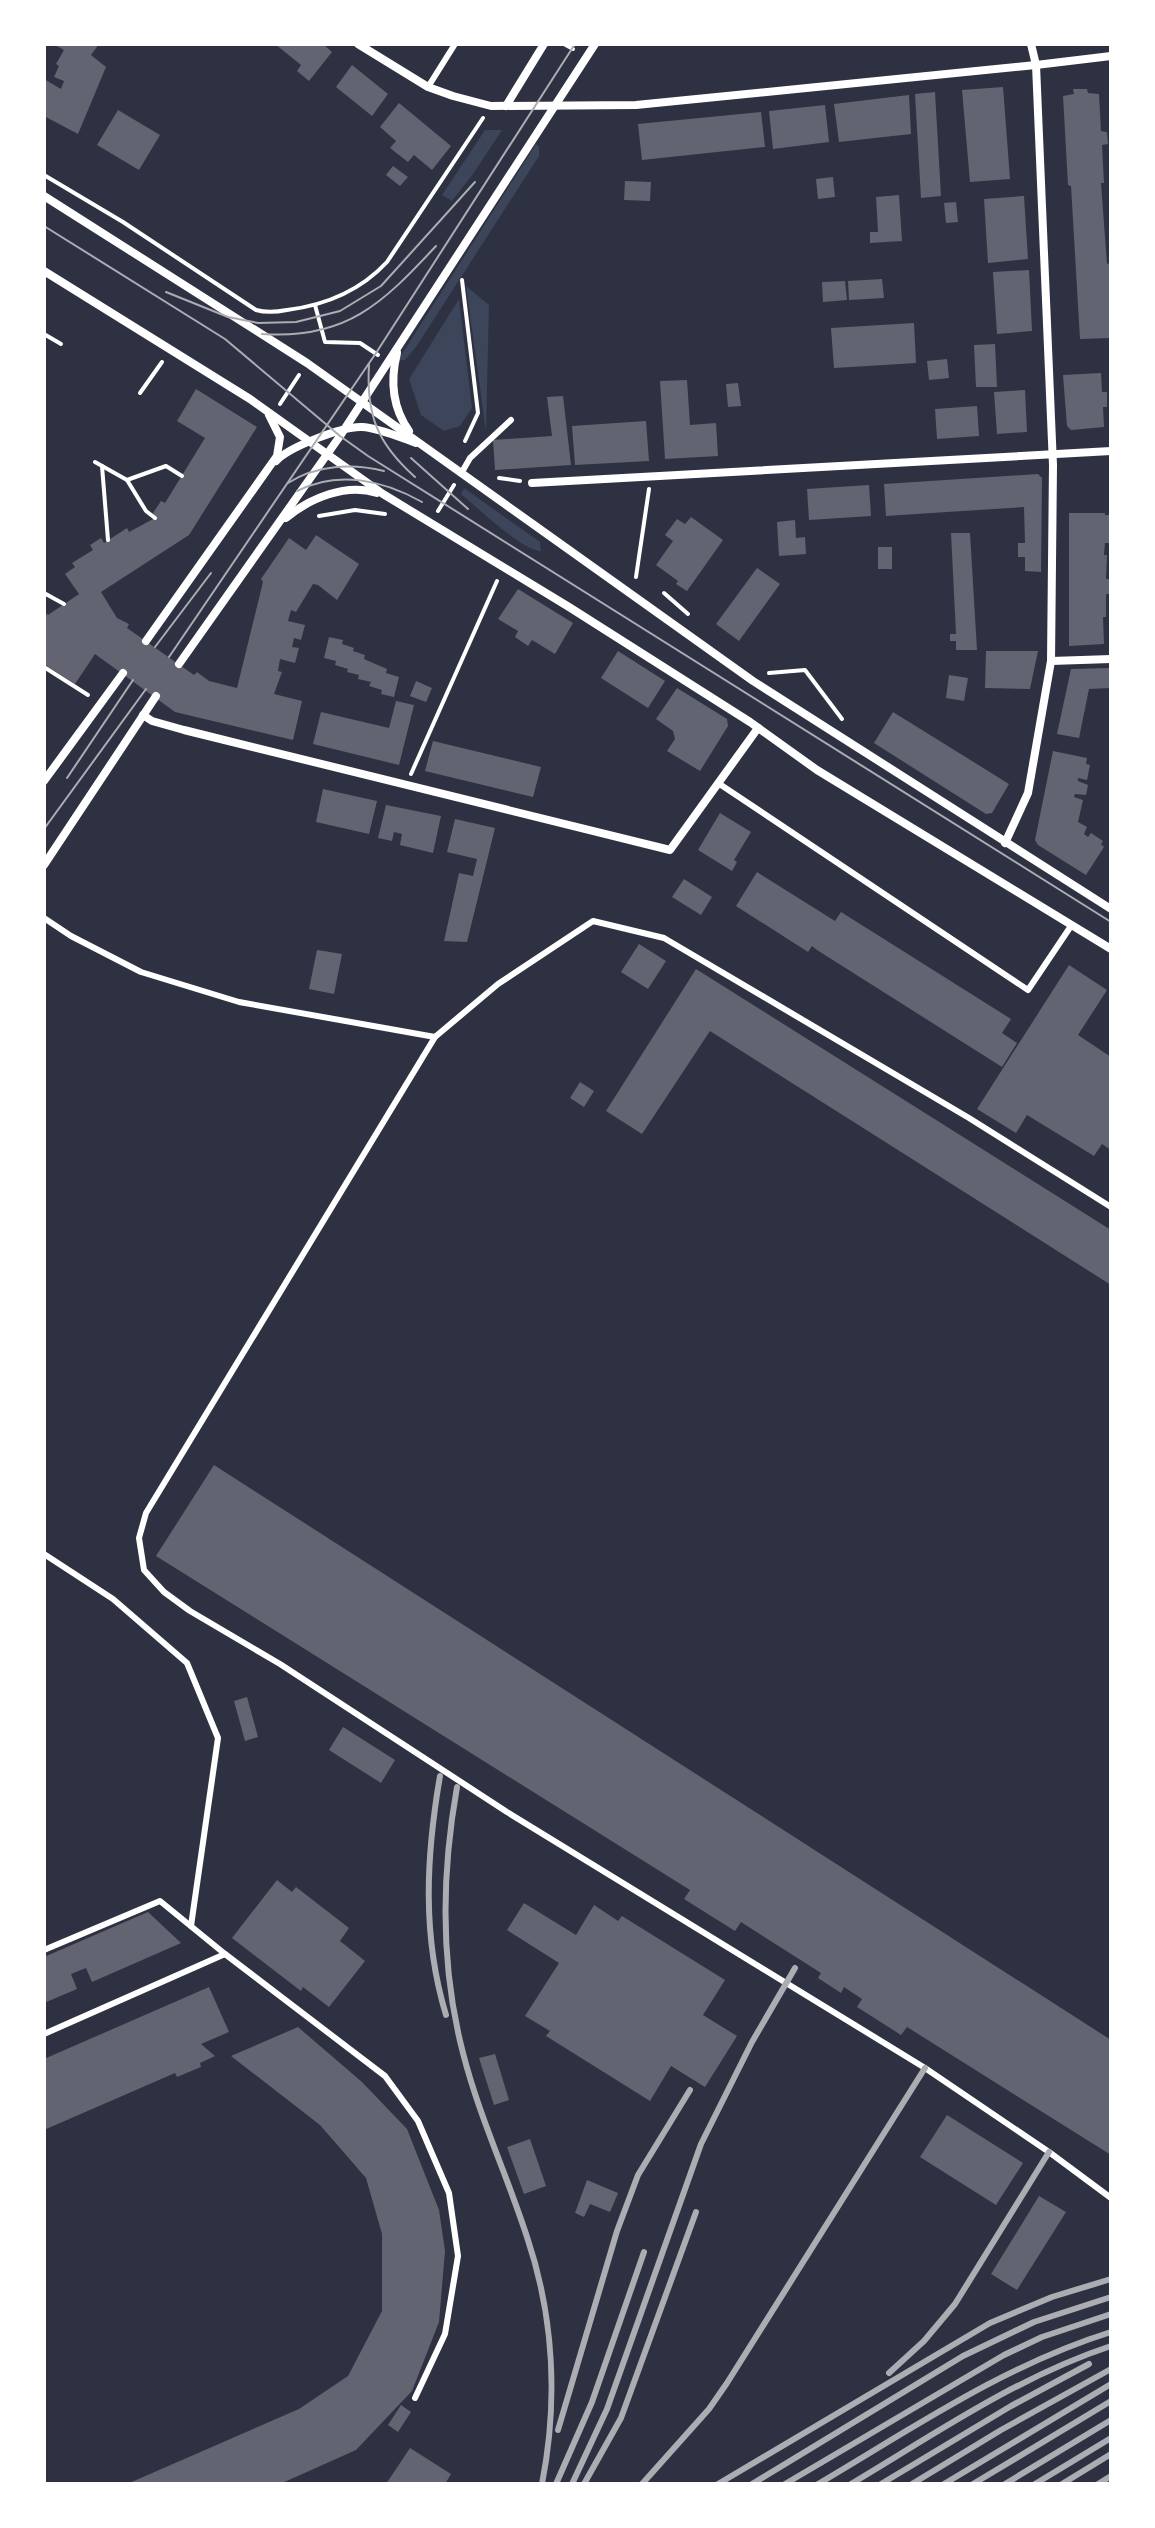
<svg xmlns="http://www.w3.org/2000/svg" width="1155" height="2528" font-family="Ubuntu,sans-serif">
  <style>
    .green { fill: #3c4559 }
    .building { fill: #626471 }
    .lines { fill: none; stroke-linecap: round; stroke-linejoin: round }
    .path { stroke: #fff; stroke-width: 4 }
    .service { stroke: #fff; stroke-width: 6 }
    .minor { stroke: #fff; stroke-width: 8 }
    .tram { stroke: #abadb3; stroke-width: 2 }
    .rail { stroke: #abadb3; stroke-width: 6 }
  </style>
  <rect width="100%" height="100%" fill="#2d3142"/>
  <g class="green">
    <polygon points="485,130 502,130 473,174 452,201 442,195"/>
    <polygon points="536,144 539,147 539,156 416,347 405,360 398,360"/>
    <polygon points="466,286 489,305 486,432"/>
    <polygon points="459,299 472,408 460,426 444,431 421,415 409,379"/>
    <path d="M464 488 540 542 541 551C523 552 477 507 461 494Z"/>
  </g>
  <g class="building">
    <polygon points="53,44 99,44 91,55 106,67 78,134 44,116 44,79 61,89 64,81 54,77 59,66 56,64 64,50"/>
    <polygon points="275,44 323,44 332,52 309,81 297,71 301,65"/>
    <polygon points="352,65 388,94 372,116 336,87"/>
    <polygon points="1003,87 1010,179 970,182 962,90"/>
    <polygon points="1073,89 1087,89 1088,93 1099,94 1101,131 1107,132 1108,144 1102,145 1104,183 1101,183 1107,264 1110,263 1111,338 1080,339 1071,186 1068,185 1063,96 1074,94"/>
    <polygon points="935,92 941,196 921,198 915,94"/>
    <polygon points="909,95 911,134 839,142 834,104"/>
    <polygon points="399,103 451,146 432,170 414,155 408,162 390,148 396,141 380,127"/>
    <polygon points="825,105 829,142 773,149 769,111"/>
    <polygon points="118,110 160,135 139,170 97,145"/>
    <polygon points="761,112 765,147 642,160 638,124"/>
    <polygon points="393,166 408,177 400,186 386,175"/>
    <polygon points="833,177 835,197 818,199 816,179"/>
    <polygon points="625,181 651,182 650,201 624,200"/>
    <polygon points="899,195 902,241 870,243 870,232 878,232 876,197"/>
    <polygon points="1024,196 1028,259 988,263 984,199"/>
    <polygon points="956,202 958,222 946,223 944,203"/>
    <polygon points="1029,270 1032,331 997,334 993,272"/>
    <polygon points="882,279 884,298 849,300 848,281"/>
    <polygon points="845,281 847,300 823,302 822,282"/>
    <polygon points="914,323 916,363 834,368 831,328"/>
    <polygon points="995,344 997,387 976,387 974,345"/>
    <polygon points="947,359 949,378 929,380 927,361"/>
    <polygon points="1101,373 1102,392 1107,392 1107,407 1103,407 1104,427 1071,430 1067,426 1063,375"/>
    <polygon points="687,380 690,425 716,423 718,456 665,459 660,381"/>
    <polygon points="738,383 741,406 728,407 726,384"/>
    <polygon points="196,389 257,427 189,535 101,592 117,618 129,624 127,628 194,675 197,672 209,681 237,688 263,582 261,579 289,538 306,550 316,535 359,564 337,600 318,585 313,584 296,612 291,610 288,621 305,625 301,640 294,638 292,647 299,648 295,663 280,659 278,671 282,672 274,694 302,701 293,740 175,712 95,654 75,684 44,664 44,612 48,615 79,594 65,574 75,567 72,563 93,550 90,545 101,538 104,543 127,528 129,532 155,518 153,513 161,501 165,503 205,438 177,421"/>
    <polygon points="1025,390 1027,432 997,434 994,392"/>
    <polygon points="563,396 571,465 495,470 493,440 552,436 547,397"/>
    <polygon points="977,406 979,436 937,439 935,409"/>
    <polygon points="646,421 649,461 575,465 572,426"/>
    <polygon points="1038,474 1042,478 1041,572 1025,571 1025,557 1018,557 1018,543 1025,543 1024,507 886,516 884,484"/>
    <polygon points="869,485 871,516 809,520 807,489"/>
    <polygon points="1069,513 1105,513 1105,515 1110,515 1111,540 1109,543 1105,543 1104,555 1107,555 1106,579 1111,579 1111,594 1106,594 1106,617 1103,617 1104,644 1069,646"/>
    <polygon points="691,517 723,540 687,591 676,584 678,581 656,565 673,541 665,535 677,519 685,524"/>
    <polygon points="795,520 796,538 805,537 806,554 779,556 777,522"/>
    <polygon points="951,533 970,533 977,650 956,650 956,641 950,641 950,634 956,634"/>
    <rect x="878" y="547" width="14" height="22"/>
    <polygon points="757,568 780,584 739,641 716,624"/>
    <polygon points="518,589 573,623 555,654 532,640 528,646 515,637 518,631 498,619"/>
    <polygon points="329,637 343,640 342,644 354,648 353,651 365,655 364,659 387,669 386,673 399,677 394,697 381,694 382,690 369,686 371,682 358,679 359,675 347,672 348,669 335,665 336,661 324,658"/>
    <polygon points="618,651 665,681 648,708 601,678"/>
    <polygon points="986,651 1038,651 1030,689 985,688"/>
    <polygon points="1111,668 1111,688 1089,689 1079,738 1057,734 1071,669"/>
    <polygon points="949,675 968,678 964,701 946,698"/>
    <polygon points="416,681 432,688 426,702 410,696"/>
    <polygon points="677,688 727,719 728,726 700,771 667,751 675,739 673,731 656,719"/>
    <polygon points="396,701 414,705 399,765 313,744 321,712 389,728"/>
    <polygon points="893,712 1009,784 992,813 986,814 874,743"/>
    <polygon points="433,741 541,767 533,797 425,771"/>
    <polygon points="1053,751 1087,758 1086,764 1090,765 1087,780 1078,778 1078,781 1088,785 1086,795 1075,794 1074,797 1083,800 1078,822 1087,827 1084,834 1088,837 1091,833 1103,841 1101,844 1104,847 1086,875 1038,845 1035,840"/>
    <polygon points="323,789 377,801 369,834 316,822"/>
    <polygon points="386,805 441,816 433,853 400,845 402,834 394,832 392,841 378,838"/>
    <polygon points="720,813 751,832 734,860 737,862 732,871 698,850"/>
    <polygon points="455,819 495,828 467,942 444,941 459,873 473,876 477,859 447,852"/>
    <polygon points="757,872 835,921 841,912 1011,1019 1002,1033 1017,1043 1002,1067 817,950 812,946 808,952 736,906"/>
    <polygon points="684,879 712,897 701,915 672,897"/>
    <polygon points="639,944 666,961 648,989 621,972"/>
    <polygon points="317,950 342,954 334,994 309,989"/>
    <polygon points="1069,965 1107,990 1078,1035 1111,1057 1111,1150 1102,1144 1094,1156 1027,1115 1016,1133 977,1109"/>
    <polygon points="696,969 1111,1230 1111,1285 710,1031 642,1134 606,1111"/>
    <polygon points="580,1082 594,1091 584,1107 570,1098"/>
    <polygon points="214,1465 1111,2040 1111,2155 907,2027 901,2035 857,2007 862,1999 844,1987 841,1993 818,1978 821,1973 741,1922 735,1931 684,1899 690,1890 156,1556"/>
    <polygon points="247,1697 258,1737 245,1741 234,1701"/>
    <polygon points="343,1727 395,1760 381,1783 329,1750"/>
    <polygon points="277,1880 292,1892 296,1887 349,1928 340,1941 365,1961 329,2007 303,1987 301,1991 232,1938"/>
    <polygon points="524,1903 576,1935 594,1905 618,1921 622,1916 725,1980 703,2015 737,2036 705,2087 671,2066 650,2101 546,2036 550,2031 525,2016 559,1963 507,1930"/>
    <polygon points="148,1912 181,1943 92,1982 86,1968 71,1974 77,1989 44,2003 44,1957"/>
    <polygon points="209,1987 229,2032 201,2044 215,2056 200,2063 201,2067 177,2077 175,2073 44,2130 44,2059"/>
    <polygon points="298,2027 362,2082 407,2129 439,2210 445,2251 439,2322 412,2391 356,2450 280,2484 127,2484 299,2409 348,2376 382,2311 382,2234 366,2178 320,2125 231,2056"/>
    <polygon points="495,2054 509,2100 494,2105 479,2058"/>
    <polygon points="947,2115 1023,2163 996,2205 920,2157"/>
    <polygon points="530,2139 546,2186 524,2194 507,2147"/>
    <polygon points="587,2180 618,2193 610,2212 590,2204 584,2217 575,2213"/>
    <polygon points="1039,2196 1066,2212 1017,2290 991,2274"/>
    <polygon points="401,2405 411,2412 398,2432 388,2425"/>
    <polygon points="410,2448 451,2474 445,2484 386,2484"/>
  </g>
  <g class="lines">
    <g class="path">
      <polyline points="564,44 573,49"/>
      <path d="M44 175 123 222 256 310C266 313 277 312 287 310 327 305 360 291 387 262L483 118"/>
      <polyline points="462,280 478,413 465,441"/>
      <polyline points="315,305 325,342 360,343 378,355"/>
      <polyline points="44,334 61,344"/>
      <polyline points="140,393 162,362"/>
      <polyline points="280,404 299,375"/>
      <polyline points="95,462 127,480 146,511 155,518"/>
      <polyline points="102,466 108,540"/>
      <polyline points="499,478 520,481"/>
      <polyline points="127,480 166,466 182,476"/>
      <polyline points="438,511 454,485"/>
      <polyline points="319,516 355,510 385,514"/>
      <polyline points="636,577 649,489"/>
      <polyline points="44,593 64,604"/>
      <polyline points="664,593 688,614"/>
      <polyline points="44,667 88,695"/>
      <polyline points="769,673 805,670 842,719"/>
      <polyline points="411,774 497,581"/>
    </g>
    <g class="service">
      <polyline points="428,87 455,44"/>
      <polyline points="462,472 470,458 511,420"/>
      <polyline points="718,783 1028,990 1071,926"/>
      <polyline points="44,918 71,936 141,972 239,1002 435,1037 498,984 593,921 664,938 969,1118 1111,1207"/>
      <polyline points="435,1037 146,1513 139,1538 144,1570 164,1592 190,1611 280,1664 507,1812 925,2068 1049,2152 1111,2198"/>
      <polyline points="44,1554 113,1599 187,1663 218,1738 191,1926"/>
      <polyline points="44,1950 160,1901 225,1954"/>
      <polyline points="44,2034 225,1954 385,2076 418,2121 449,2193 458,2256 445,2334 415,2398"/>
    </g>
    <g class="minor">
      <polyline points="358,44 428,87 453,96 491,106 636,105 1036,65 1111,56"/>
      <polyline points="506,106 544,44"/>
      <polyline points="44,196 307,363 753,681 1111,909"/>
      <polyline points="44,271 250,399 383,494 569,607 750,722 817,770 1111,949"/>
      <path d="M397 353C390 381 392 407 409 431"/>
      <path d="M276 461C289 447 343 426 362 427 379 428 399 437 416 443"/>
      <polyline points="532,483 1111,451"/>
      <path d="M286 518C310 498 346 483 377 493"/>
      <polyline points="146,641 277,456 280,437 269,415"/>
      <polyline points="1051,661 1111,659"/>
      <polyline points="179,664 340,436 595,44"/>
      <polyline points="143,715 152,721 184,730 670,850 758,728"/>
      <polyline points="44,781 123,673"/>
      <polyline points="1005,843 1028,793 1051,661 1053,465 1036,65 1031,44"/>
      <polyline points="44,865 156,696"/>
    </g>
    <g class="tram">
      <polyline points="44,226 225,339 340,436 368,456 1111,922"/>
      <polyline points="166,292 228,317 258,323 296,322 340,311 381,286 475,182"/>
      <path d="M262 334C346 340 383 303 436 246"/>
      <path d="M369 364C366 415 377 443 415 477"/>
      <polyline points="411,458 468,509"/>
      <path d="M288 483C316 465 352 463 384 471"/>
      <path d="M297 491C338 470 383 480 422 502"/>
      <polyline points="155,647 211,573"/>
      <polyline points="169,657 376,353 575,44"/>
      <polyline points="67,778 133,680"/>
      <polyline points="44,829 146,689"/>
    </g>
    <g class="rail">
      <path d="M440 1776C426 1857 422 1936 446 2015"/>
      <path d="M457 1787C441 1877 440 1965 463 2053 479 2116 507 2175 527 2237 554 2317 558 2402 542 2484"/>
      <polyline points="889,2373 924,2341 955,2304 1049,2152"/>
      <polyline points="558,2430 617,2231 638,2175 690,2090"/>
      <polyline points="556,2484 592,2402 644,2252"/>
      <polyline points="572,2484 607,2409 701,2144 752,2042 795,1968"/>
      <polyline points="584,2484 621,2418 696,2212"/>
      <polyline points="642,2484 709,2409 727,2383 925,2068"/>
      <polyline points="718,2484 990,2323 1052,2297 1111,2279"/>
      <polyline points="752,2484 963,2356 1034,2322 1111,2297"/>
      <polyline points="785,2484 1004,2355 1042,2337 1111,2314"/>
      <path d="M818 2484C913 2428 1005 2365 1111 2332"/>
      <path d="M851 2484C935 2434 1017 2377 1111 2346"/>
      <polyline points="881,2484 1011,2406 1089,2364"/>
      <polyline points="912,2484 1001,2430 1111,2369"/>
      <polyline points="944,2484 1111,2384"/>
      <polyline points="973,2484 1111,2401"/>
      <polyline points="1005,2484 1111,2420"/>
      <polyline points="1035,2484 1111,2438"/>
      <polyline points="1062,2484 1111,2454"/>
      <polyline points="1098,2484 1111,2476"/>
    </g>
  </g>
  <rect width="1155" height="2528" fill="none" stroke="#ffffff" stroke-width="92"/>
</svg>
